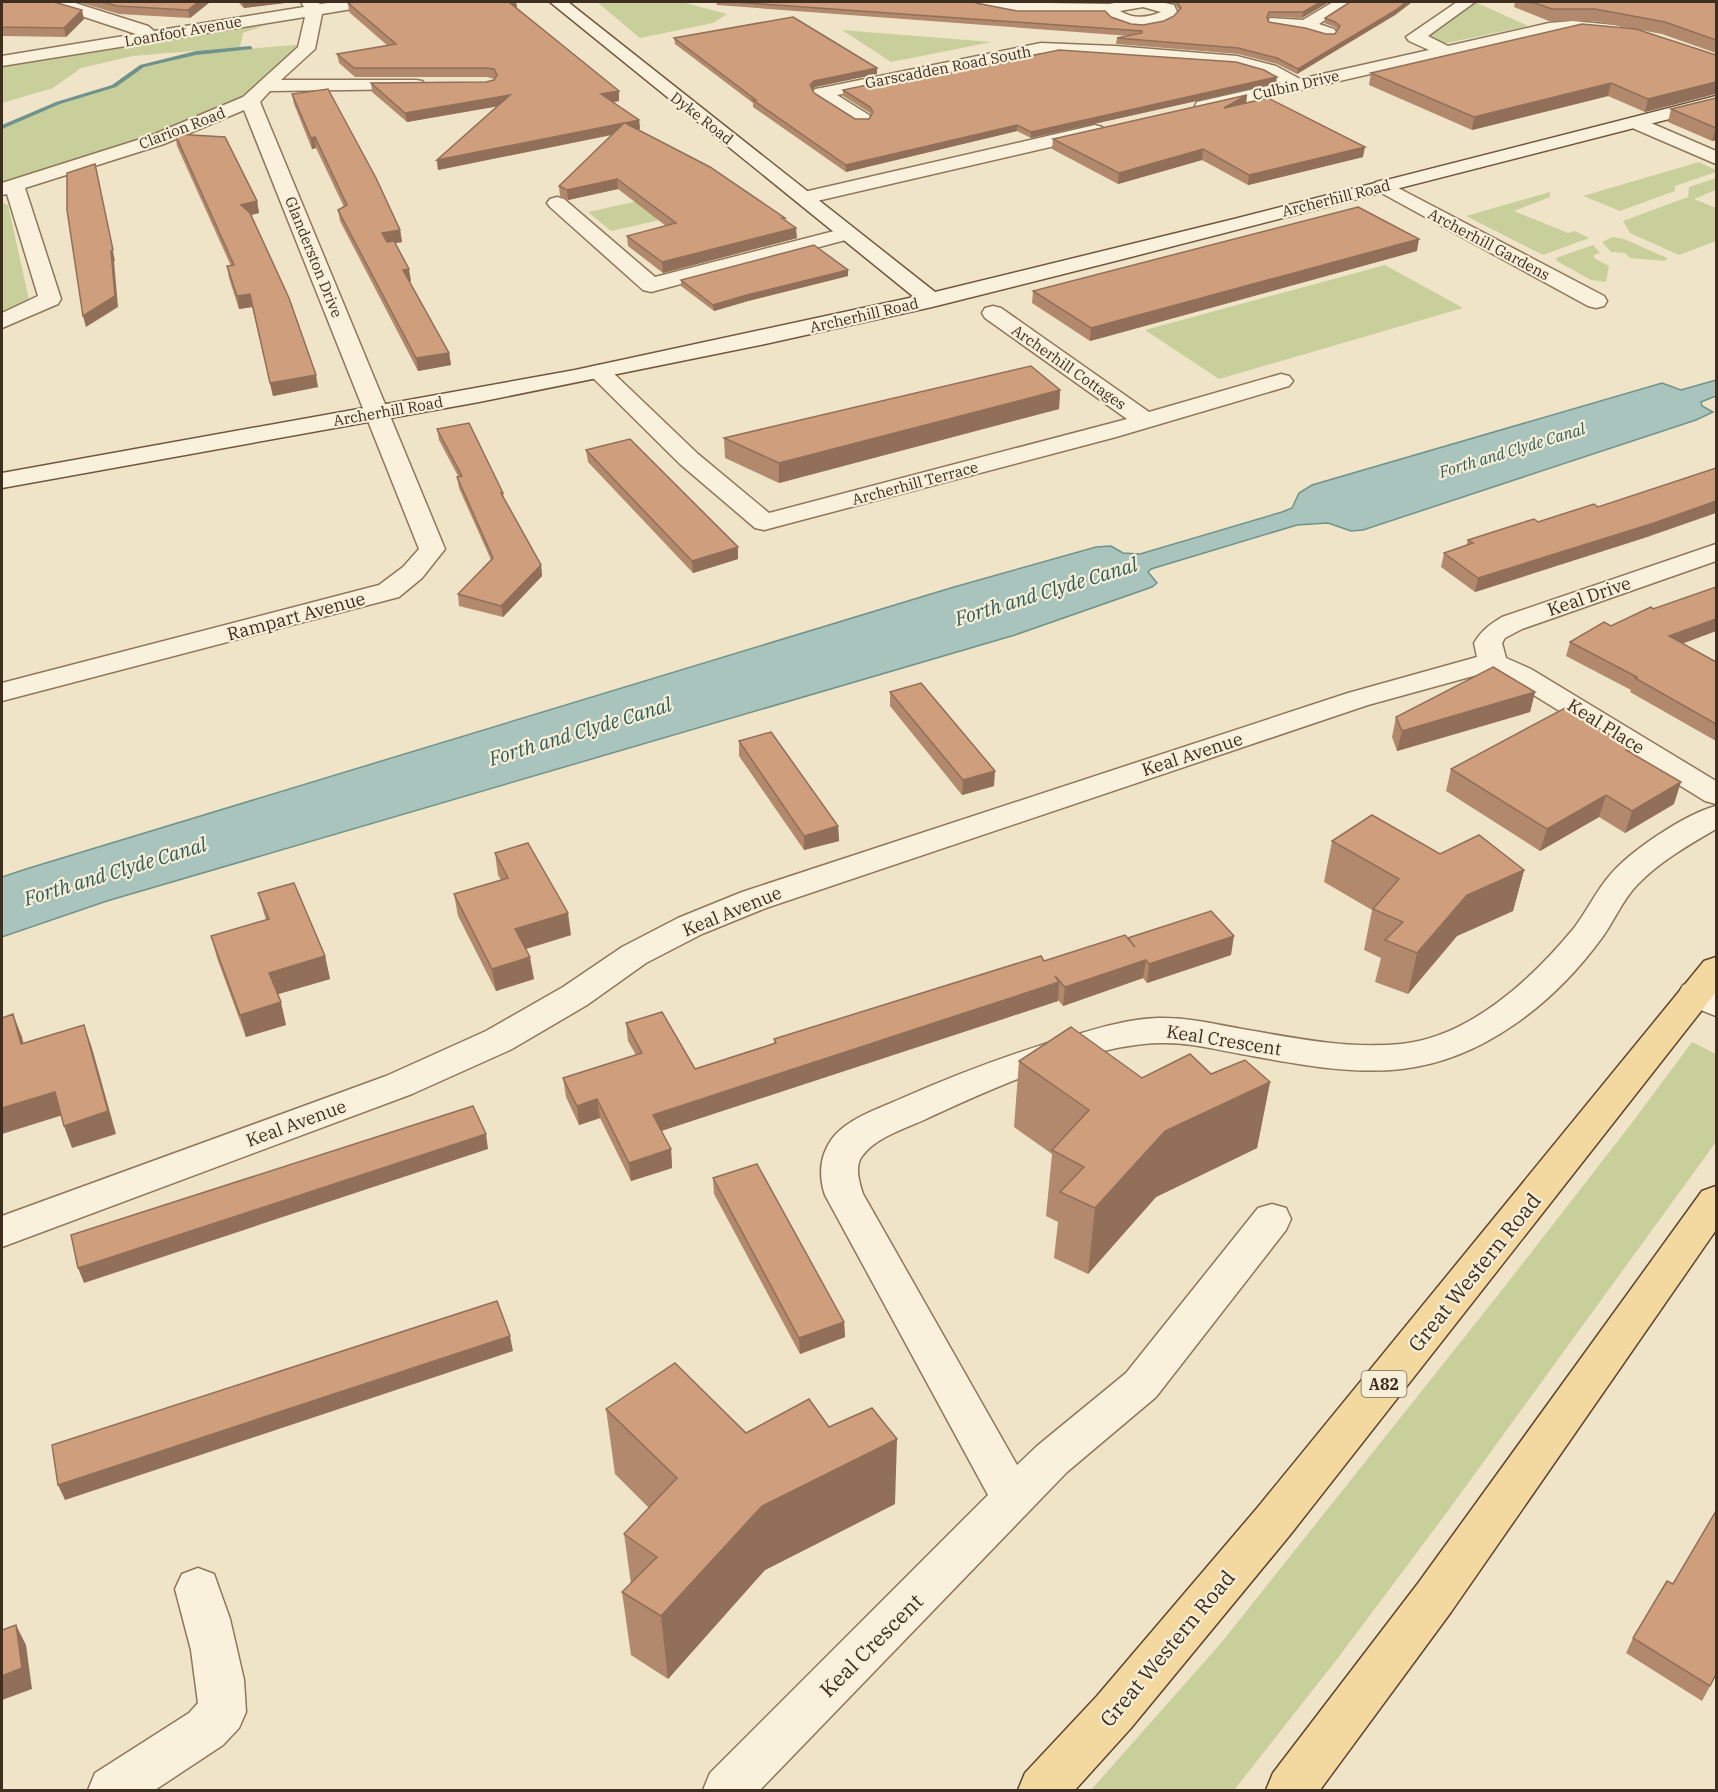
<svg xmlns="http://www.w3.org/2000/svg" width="1718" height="1792" font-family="'IBM Plex Serif',serif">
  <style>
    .green { fill: #c9cf9b }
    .water { fill: #a9c4bc; stroke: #6f938a; stroke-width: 1.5 }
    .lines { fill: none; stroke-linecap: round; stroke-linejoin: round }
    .stream { fill: #6f938a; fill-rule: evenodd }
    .street-casing { stroke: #8d765c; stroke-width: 3 }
    .secondary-casing { stroke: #6f573f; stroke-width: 3 }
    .primary-casing { stroke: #5b4430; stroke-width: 3 }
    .street { fill: #faf1dc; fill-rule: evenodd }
    .secondary { fill: #faf1dc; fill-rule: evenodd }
    .primary { fill: #f3d9a0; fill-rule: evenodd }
    .wall { fill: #b2896c }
    .shaded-wall { fill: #916f58 }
    .building { fill: #cf9f7d; stroke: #916f58; stroke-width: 1.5 }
    .labels { text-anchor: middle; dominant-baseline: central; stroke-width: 4.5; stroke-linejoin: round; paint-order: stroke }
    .far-street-label { font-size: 15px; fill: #3d2e20; stroke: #f7eed8 }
    .far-water-label { font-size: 16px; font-style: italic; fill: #2f5d5a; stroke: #f7eed8 }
    .shield { fill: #f7eed8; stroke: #756857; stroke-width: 1.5 }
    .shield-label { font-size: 16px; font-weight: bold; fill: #3d2e20 }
    .street-label { font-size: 18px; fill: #3d2e20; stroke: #f7eed8 }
    .water-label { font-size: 20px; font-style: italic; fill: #2f5d5a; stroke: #f7eed8 }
    .near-street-label { font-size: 21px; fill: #3d2e20; stroke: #f7eed8 }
  </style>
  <rect width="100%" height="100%" fill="#f0e4c8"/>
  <g class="green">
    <polygon points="597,2 682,2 727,14 713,23 640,38"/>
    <polygon points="1471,2 1475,2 1528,26 1438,45 1422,36"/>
    <polygon points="266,25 243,33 240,47 133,56 81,68 53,88 2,103 2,67"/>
    <polygon points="842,30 992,42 891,62"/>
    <polygon points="307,44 250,101 157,140 2,189 2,127 58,103 114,86 142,66 196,53"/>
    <polygon points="1699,162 1716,170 1716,172 1675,186 1675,191 1620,211 1583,196"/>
    <polygon points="1716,178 1716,190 1694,199 1716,208 1716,241 1679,255 1630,233 1623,221 1688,197 1689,187"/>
    <polygon points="729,181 753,199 611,231 588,212"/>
    <polygon points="1550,192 1550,197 1514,211 1568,233 1575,231 1589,238 1543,255 1466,216"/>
    <polygon points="2,203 8,205 30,304 2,318"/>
    <polygon points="1613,237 1624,239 1667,258 1665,261 1630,258 1625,253 1611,252 1602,242"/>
    <polygon points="1593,245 1600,253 1594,255 1594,258 1609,266 1606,282 1591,280 1557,261 1556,258"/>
    <polygon points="1385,265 1463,308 1219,379 1145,330"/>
    <polygon points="1692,1042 1716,1054 1716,1142 1445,1515 1341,1654 1235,1789 1091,1790 1221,1643 1502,1290 1631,1124"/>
  </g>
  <polygon class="water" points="1716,380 1716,396 1701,402 1702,406 1713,412 1696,420 1363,530 1351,531 1328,523 1297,525 1151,569 1148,572 1157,583 1152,587 1015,635 107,901 2,937 2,877 26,869 954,587 1096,547 1111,546 1123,553 1140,554 1282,512 1292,508 1299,493 1312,485 1662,383 1681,390"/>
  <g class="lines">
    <polygon class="stream" points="250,46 252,47 252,49 196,55 144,67 116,87 60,104 2,129 2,125 56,102 112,85 140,65 196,51"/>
    <defs>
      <g id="street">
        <polygon points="49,2 72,2 148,26 154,31 304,7 301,2 317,2 320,4 336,2 372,2 370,6 322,14 315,49 281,80 416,80 422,81 425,85 422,89 270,91 260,102 445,549 422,578 399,597 2,701 2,683 379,585 403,567 419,549 244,110 164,144 25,188 61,299 58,304 2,328 2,313 38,296 7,194 2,195 2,183 150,136 243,97 298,47 305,17 2,66 2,56 136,34 51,6"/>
        <path d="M974 2 1109 4C1128 0 1155 0 1174 5L1178 14C1164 33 1120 32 1105 14H1017L976 6ZM1143 7 1161 12C1147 18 1133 19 1120 11Z"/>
        <path d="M1333 2H1352L1319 24 1334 29 1337 33 1334 37C1322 40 1312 31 1300 30 1290 28 1280 28 1270 26L1268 22 1270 18 1303 20Z"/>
        <polygon points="1457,2 1475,2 1428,36 1448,46 1549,23 1573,21 1614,25 1620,26 1623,30 1620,34 1614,35 1573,31 1549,33 1204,112 1197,110 1195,106 1197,102 1281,83 1264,74 1236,66 1115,56 1041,53 837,95 869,115 871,119 869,123 855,123 812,93 815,89 821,88 1041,43 1115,46 1237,56 1276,66 1300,79 1429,50 1409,41 1406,37"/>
        <polygon points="1637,117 1716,151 1716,164 1630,127 1628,123 1630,119"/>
        <polygon points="1095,125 1102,127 1104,131 1102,135 804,204 797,202 794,198 797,194 804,192"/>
        <polygon points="1383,180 1604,296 1607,301 1604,306 1596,308 1588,306 1376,190 1373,186 1376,182"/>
        <polygon points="557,197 564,199 655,277 846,228 853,230 856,234 853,238 651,292 643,290 550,207 547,203 550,199"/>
        <polygon points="993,306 1001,308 1149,412 1281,374 1289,376 1293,381 1289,386 1116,437 764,530 755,528 680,464 587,372 591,367 599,365 607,367 698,454 769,513 1127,419 985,318 982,313 985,308"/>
        <path d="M1716 544V561L1522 629 1505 638 1502 643 1506 658 1531 669 1716 781V804L1705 801 1511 681 1498 675H1477L1368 705 766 908 702 934 646 963 587 1005 512 1049 412 1094 2 1247V1216L386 1076 486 1031 563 987 622 947 678 918 742 892 1348 693 1477 657 1474 643C1482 630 1489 625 1502 617Z"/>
        <path d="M1716 806V829C1689 845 1660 861 1638 884 1622 900 1614 922 1601 939 1554 1003 1483 1060 1402 1069 1349 1075 1293 1063 1241 1054 1214 1049 1187 1042 1160 1043 1090 1044 988 1090 924 1120 904 1129 877 1137 863 1155 854 1165 859 1182 863 1194L1017 1465 1037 1446 1126 1373 1258 1208 1272 1204 1286 1208 1291 1219 1286 1230 1156 1397 1067 1472 760 1790H703L710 1773 988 1495 825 1195C818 1174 820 1153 835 1135 852 1117 878 1109 900 1099 957 1074 1015 1052 1075 1035 1102 1027 1129 1019 1158 1018 1186 1017 1215 1024 1242 1029 1294 1038 1348 1049 1401 1044 1470 1037 1532 979 1574 928 1587 911 1596 891 1610 875 1630 851 1685 814 1716 806Z"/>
        <polygon points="1695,982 1716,990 1716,1016 1683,1003 1678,994 1683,985"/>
        <polygon points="198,1568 214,1574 230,1619 244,1680 246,1712 239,1728 223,1745 155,1790 88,1790 95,1773 189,1713 198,1703 191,1650 175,1589 182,1574"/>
      </g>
      <polygon id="secondary" points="550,2 568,2 935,292 1234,219 1716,96 1716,107 1123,259 932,307 765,344 479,402 2,488 2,473 575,370 914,297"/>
      <g id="primary">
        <polygon points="1716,957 1716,992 1290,1535 1131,1728 1075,1790 1018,1790 1025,1773 1097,1696 1258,1507 1704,961"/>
        <polygon points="1716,1186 1716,1230 1451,1612 1320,1790 1266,1790 1273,1773 1419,1582 1702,1191"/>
      </g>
    </defs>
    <use href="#street" class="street-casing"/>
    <use href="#secondary" class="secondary-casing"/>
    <use href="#primary" class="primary-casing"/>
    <use href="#street" class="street"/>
    <use href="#secondary" class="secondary"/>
    <use href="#primary" class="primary"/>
  </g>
  <g class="wall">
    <polygon points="2,2 84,19 66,37 2,36"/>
    <polygon points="78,2 210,2 190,18 119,14"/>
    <polygon points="238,2 293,2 244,8"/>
    <polygon points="357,2 516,2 517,9 619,101 612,102 639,120 640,129 638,130 785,220 797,238 663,273 628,246 627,236 666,226 618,189 568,200 560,196 559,186 612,135 438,170 437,160 497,106 407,122 372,92 371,83 486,82 494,80 495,79 487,77 355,77 339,63 337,54 388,46 349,12 348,3"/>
    <polygon points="716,2 1113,2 975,2 976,3 1017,11 1111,17 1131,24 1143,25 1164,21 1174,16 1179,10 1174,3 1166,2 1329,2 1302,18 1268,17 1267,19 1269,22 1326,34 1335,34 1337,30 1335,27 1324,23 1325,18 1350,2 1412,2 1395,15 1297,74 1277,64 1238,54 1116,44 1117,38 1130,36 717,5"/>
    <polygon points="1515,2 1716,2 1716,53 1662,34 1592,21 1549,21 1514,7"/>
    <polygon points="674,38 877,68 877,74 815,87 812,89 814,93 855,119 869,119 871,115 870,113 843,96 843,90 901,83 1276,83 1031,138 1017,131 846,172 753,107 753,103 675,44"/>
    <polygon points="1716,55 1716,95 1715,94 1645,112 1608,96 1472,130 1369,85 1371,73"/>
    <polygon points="292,94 400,230 402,242 395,243 411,281 409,282 449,353 451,365 418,371 340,221 338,210 344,207 316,148 312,149 294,104"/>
    <polygon points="1247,95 1246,103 1363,157 1248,185 1202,160 1118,184 1052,149 1053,139"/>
    <polygon points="1716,98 1716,140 1712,141 1668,122 1671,109"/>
    <polygon points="175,134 257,201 259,213 251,215 318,387 273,396 252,307 239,309 229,278 227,266 231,266 177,146"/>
    <polygon points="1417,251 1090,341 1032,303 1033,291"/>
    <polygon points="848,276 748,301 714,311 681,286 681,280"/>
    <polygon points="1060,390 1059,409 779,483 725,458 724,438"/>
    <polygon points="437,429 503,493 504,498 541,565 542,576 503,617 459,606 458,594 491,560 459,488 457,477 458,476 439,440"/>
    <polygon points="586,450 738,559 693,573 588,462"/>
    <polygon points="1538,522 1650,536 1475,592 1441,567 1444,553 1466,546 1468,540"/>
    <polygon points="1716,587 1716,631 1682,644 1716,662 1716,741 1630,692 1631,690 1566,656 1570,642 1653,609"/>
    <polygon points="890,692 994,786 962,795 890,706"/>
    <polygon points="1535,692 1530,712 1397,751 1392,737 1396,717"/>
    <polygon points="739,741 838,826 839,841 804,850 739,756"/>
    <polygon points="1631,747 1630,752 1674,804 1625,833 1599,817 1540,851 1446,791 1451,769"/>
    <polygon points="1332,841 1440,854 1524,870 1513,911 1457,936 1408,994 1375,982 1381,958 1364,950 1372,910 1324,882"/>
    <polygon points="495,853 571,935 526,949 534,979 496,991 458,916 454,894 501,880 498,875"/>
    <polygon points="258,893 325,956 330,979 278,994 286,1025 246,1037 217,958 211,936 266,920"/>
    <polygon points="1128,939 1231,955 1147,983 1143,978 1063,1006 1058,1000 1058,1001 661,1131 671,1149 672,1168 631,1181 600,1118 579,1125 566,1097 563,1078 636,1055 628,1041 626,1023 695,1069 774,1043 774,1039 1044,961"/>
    <polygon points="1019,1061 1142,1078 1211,1074 1270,1082 1257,1148 1156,1197 1088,1274 1054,1258 1058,1222 1046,1216 1052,1154 1014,1127"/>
    <polygon points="713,1178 844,1322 845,1337 800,1354 714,1194"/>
    <polygon points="606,1409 746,1433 829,1427 895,1504 765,1570 668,1679 631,1655 622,1592 631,1584 624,1534 649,1508 615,1474"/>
    <polygon points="1673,1584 1716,1675 1702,1701 1626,1653 1633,1638"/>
  </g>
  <g class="shaded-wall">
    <polygon points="198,2 210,2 190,18 188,10"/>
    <polygon points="242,2 293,2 244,8"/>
    <polygon points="509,2 516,2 517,9"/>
    <polygon points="1321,2 1329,2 1302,18 1303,12"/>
    <polygon points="1406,2 1412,2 1395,15 1297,74 1298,69"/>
    <polygon points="82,10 84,19 66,37 64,28"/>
    <polygon points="877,68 877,74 815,87 810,92 810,85 814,81"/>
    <polygon points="1277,77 1276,83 1031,138 1031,132"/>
    <polygon points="1716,82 1715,94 1645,112 1648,99"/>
    <polygon points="1611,83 1608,96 1472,130 1474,117"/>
    <polygon points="619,91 619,101 602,104 601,94"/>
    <polygon points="510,95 511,104 407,122 405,113"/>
    <polygon points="1247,95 1246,105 1224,108"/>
    <polygon points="639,120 640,129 626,132 625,123"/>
    <polygon points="624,123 625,132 438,170 437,160"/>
    <polygon points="1017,125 1017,131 846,172 846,165"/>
    <polygon points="1716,128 1716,140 1712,141"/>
    <polygon points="315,137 316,148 312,149 311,138"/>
    <polygon points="1365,147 1363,157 1248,185 1249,175"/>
    <polygon points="1203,149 1202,160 1118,184 1119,173"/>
    <polygon points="97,175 115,261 114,261 118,307 86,327 83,316"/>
    <polygon points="617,179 618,189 568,200 567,190"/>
    <polygon points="257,201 259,213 244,217 241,205"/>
    <polygon points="796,228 797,238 663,273 662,262"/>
    <polygon points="400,230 402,242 384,245 382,233"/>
    <polygon points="1419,239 1417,251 1090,341 1091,328"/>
    <polygon points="409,269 411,281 405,283 403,270"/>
    <polygon points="848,270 848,276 748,301 714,311 713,305 747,295"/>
    <polygon points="250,294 252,307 239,309 237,296"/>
    <polygon points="449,353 451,365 418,371 416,358"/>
    <polygon points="316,375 318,387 273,396 270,383"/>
    <polygon points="1060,390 1059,409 779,483 779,463"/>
    <polygon points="1716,501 1716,513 1650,536 1475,592 1478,578"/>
    <polygon points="738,547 738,559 693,573 692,561"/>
    <polygon points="541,565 542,576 503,617 501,606"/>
    <polygon points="1716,619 1716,631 1664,650 1669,636"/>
    <polygon points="1535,692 1530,712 1397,751 1402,731"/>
    <polygon points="995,771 994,786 962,795 963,780"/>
    <polygon points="1681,782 1674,804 1625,833 1632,811"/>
    <polygon points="1606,795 1599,817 1540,851 1547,829"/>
    <polygon points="838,826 839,841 804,850 804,836"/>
    <polygon points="1524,870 1513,911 1457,936 1408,994 1417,953 1467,895"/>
    <polygon points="568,913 571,935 519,951 515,929"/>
    <polygon points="1234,936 1231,955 1147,983 1149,964"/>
    <polygon points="325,956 330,979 275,995 269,973"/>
    <polygon points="530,957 534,979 496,991 492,969"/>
    <polygon points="1146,960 1143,978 1063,1006 1065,987"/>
    <polygon points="1059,982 1058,1001 655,1133 653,1115"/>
    <polygon points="281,1002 286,1025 246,1037 240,1015"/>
    <polygon points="13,1014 22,1037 29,1066 21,1044"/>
    <polygon points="84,1025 92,1048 116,1134 72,1148 64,1126"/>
    <polygon points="1270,1082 1257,1148 1156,1197 1088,1274 1095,1208 1165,1131"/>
    <polygon points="55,1092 63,1115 2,1134 2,1108"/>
    <polygon points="597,1099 600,1118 579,1125 577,1106"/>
    <polygon points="486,1134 488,1149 84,1283 78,1268"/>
    <polygon points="671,1149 672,1168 631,1181 629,1163"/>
    <polygon points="844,1322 845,1337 800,1354 799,1338"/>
    <polygon points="510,1336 513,1351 65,1500 58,1485"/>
    <polygon points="897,1439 895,1504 765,1570 668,1679 661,1616 762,1506"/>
    <polygon points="16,1625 26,1645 32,1689 2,1700 2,1676"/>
  </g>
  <g class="building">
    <polygon points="2,2 54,2 82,10 64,28 2,27"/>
    <polygon points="103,2 198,2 188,10 117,6"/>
    <polygon points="357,2 511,2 509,2 619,91 601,94 639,120 625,123 710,167 785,218 782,218 796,228 662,262 627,236 676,223 617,179 567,190 559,186 624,123 437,160 510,95 405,113 371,83 486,82 494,80 497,75 494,69 486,68 354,68 337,54 396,44 348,3"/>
    <polygon points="734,2 975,2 976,3 1017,11 1105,11 1111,17 1131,24 1143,25 1164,21 1174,16 1181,8 1177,2 1321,2 1303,12 1269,12 1267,18 1269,22 1305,28 1326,34 1335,34 1340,26 1335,22 1325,18 1350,2 1406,2 1396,10 1298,69 1277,58 1238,48 1117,38 1142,33 1142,31"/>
    <polygon points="1532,2 1716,2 1716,40 1665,22 1595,9 1552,9"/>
    <polygon points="793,17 877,68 814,81 810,85 814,93 855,119 869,119 873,112 870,107 843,90 895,79 901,83 1059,50 1236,62 1264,70 1277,77 1031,132 1017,125 846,165 753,100 756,100 674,38"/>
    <polygon points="1582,24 1636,29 1716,55 1716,82 1648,99 1611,83 1474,117 1371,73"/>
    <polygon points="328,89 376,178 400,230 382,233 387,242 394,241 409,269 403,270 449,353 416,358 338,210 347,205 315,137 311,138 292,94"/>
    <polygon points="1247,95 1224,108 1268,98 1365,147 1249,175 1203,149 1119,173 1053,139"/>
    <polygon points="1716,98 1716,128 1671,109"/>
    <polygon points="175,134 225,137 257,201 241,205 250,213 289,298 316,375 270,383 250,294 237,296 227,266 234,265"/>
    <polygon points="95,164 113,250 111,251 115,296 83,316 67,210 67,173"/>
    <polygon points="1358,207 1419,239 1091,328 1033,291"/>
    <polygon points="814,245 848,270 747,295 713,305 681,280"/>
    <polygon points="1031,366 1060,390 779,463 724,438"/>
    <polygon points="469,423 503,493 501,493 541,565 501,606 458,594 493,558 457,477 462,476 437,429"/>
    <polygon points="630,439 738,547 692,561 586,450"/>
    <polygon points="1716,468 1716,501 1654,523 1478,578 1444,553 1473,543 1468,540 1515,525 1534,519 1538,522 1594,504 1598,507"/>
    <polygon points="1716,587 1716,619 1669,636 1716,662 1716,724 1635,678 1637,677 1570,642 1604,622 1611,626 1651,607 1653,609"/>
    <polygon points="1493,667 1535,692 1402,731 1396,717"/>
    <polygon points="921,683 995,771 963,780 890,692"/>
    <polygon points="1565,708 1631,747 1626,750 1681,782 1632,811 1606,795 1547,829 1451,769"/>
    <polygon points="771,732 838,826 804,836 739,741"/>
    <polygon points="1372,815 1440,854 1479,835 1524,870 1467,895 1417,953 1385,940 1403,922 1373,909 1399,879 1332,841"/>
    <polygon points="528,843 568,913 515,929 530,957 492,969 454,894 508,878 495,853"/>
    <polygon points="294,883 325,956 269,973 281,1002 240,1015 211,936 269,919 258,893"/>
    <polygon points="1211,911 1234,936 1149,964 1146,960 1065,987 1055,976 1059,982 653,1115 671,1149 629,1163 597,1099 577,1106 563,1078 642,1053 626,1023 662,1012 695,1069 776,1043 774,1039 1041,956 1044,961 1125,935 1135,947 1128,938"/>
    <polygon points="13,1014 21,1044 84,1025 108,1111 64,1126 55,1092 2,1108 2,1018"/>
    <polygon points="1071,1027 1142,1078 1190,1054 1211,1074 1245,1060 1270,1082 1165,1131 1095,1208 1060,1192 1084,1167 1052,1150 1089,1110 1019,1061"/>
    <polygon points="473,1106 486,1134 78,1268 71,1235"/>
    <polygon points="757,1164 844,1322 799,1338 713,1178"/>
    <polygon points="497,1301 510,1336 58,1485 52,1445"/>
    <polygon points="675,1363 746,1433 809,1399 829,1427 872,1408 897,1439 762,1506 661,1616 622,1592 657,1557 624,1534 677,1478 606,1409"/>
    <polygon points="1716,1511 1716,1674 1710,1686 1633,1638 1667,1581 1673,1584"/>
    <polygon points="16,1625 22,1668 2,1676 2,1630"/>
  </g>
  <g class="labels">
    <g class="far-street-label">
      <text transform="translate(183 31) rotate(-10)">Loanfoot Avenue</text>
      <text transform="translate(948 67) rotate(-11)">Garscadden Road South</text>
      <text transform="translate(1296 85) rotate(-13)">Culbin Drive</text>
      <text transform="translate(702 118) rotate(38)">Dyke Road</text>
      <text transform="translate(182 128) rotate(-21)">Clarion Road</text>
      <text transform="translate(1336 198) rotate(-14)">Archerhill Road</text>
      <text transform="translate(1489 244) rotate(28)">Archerhill Gardens</text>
      <text transform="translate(314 257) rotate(68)">Glanderston Drive</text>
      <text transform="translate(864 315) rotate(-13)">Archerhill Road</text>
      <text transform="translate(1069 367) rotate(35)">Archerhill Cottages</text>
      <text transform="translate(388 411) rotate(-10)">Archerhill Road</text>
      <text transform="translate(915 483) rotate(-15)">Archerhill Terrace</text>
    </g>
    <g class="far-water-label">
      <text transform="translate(1512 450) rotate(-17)">Forth and Clyde Canal</text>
    </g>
    <rect class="shield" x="1361.5" y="1371" width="45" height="26" rx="4.5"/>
    <g class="shield-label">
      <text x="1384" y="1384">A82</text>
    </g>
    <g class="street-label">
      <text transform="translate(1589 596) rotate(-19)">Keal Drive</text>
      <text transform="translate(296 616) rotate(-15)">Rampart Avenue</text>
      <text transform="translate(1606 726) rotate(32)">Keal Place</text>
      <text transform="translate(1192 754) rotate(-18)">Keal Avenue</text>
      <text transform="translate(732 911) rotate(-22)">Keal Avenue</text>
      <text transform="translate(1224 1040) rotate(9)">Keal Crescent</text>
      <text transform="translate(296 1123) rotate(-20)">Keal Avenue</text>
    </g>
    <g class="water-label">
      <text transform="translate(1046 591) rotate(-17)">Forth and Clyde Canal</text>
      <text transform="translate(580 731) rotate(-17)">Forth and Clyde Canal</text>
      <text transform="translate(115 871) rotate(-17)">Forth and Clyde Canal</text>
    </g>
    <g class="near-street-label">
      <text transform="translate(1474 1272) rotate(-51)">Great Western Road</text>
      <text transform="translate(871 1645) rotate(-45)">Keal Crescent</text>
      <text transform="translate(1167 1648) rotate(-50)">Great Western Road</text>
    </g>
  </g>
  <rect width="1718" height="1792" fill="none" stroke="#3d2e20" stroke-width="6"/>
</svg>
